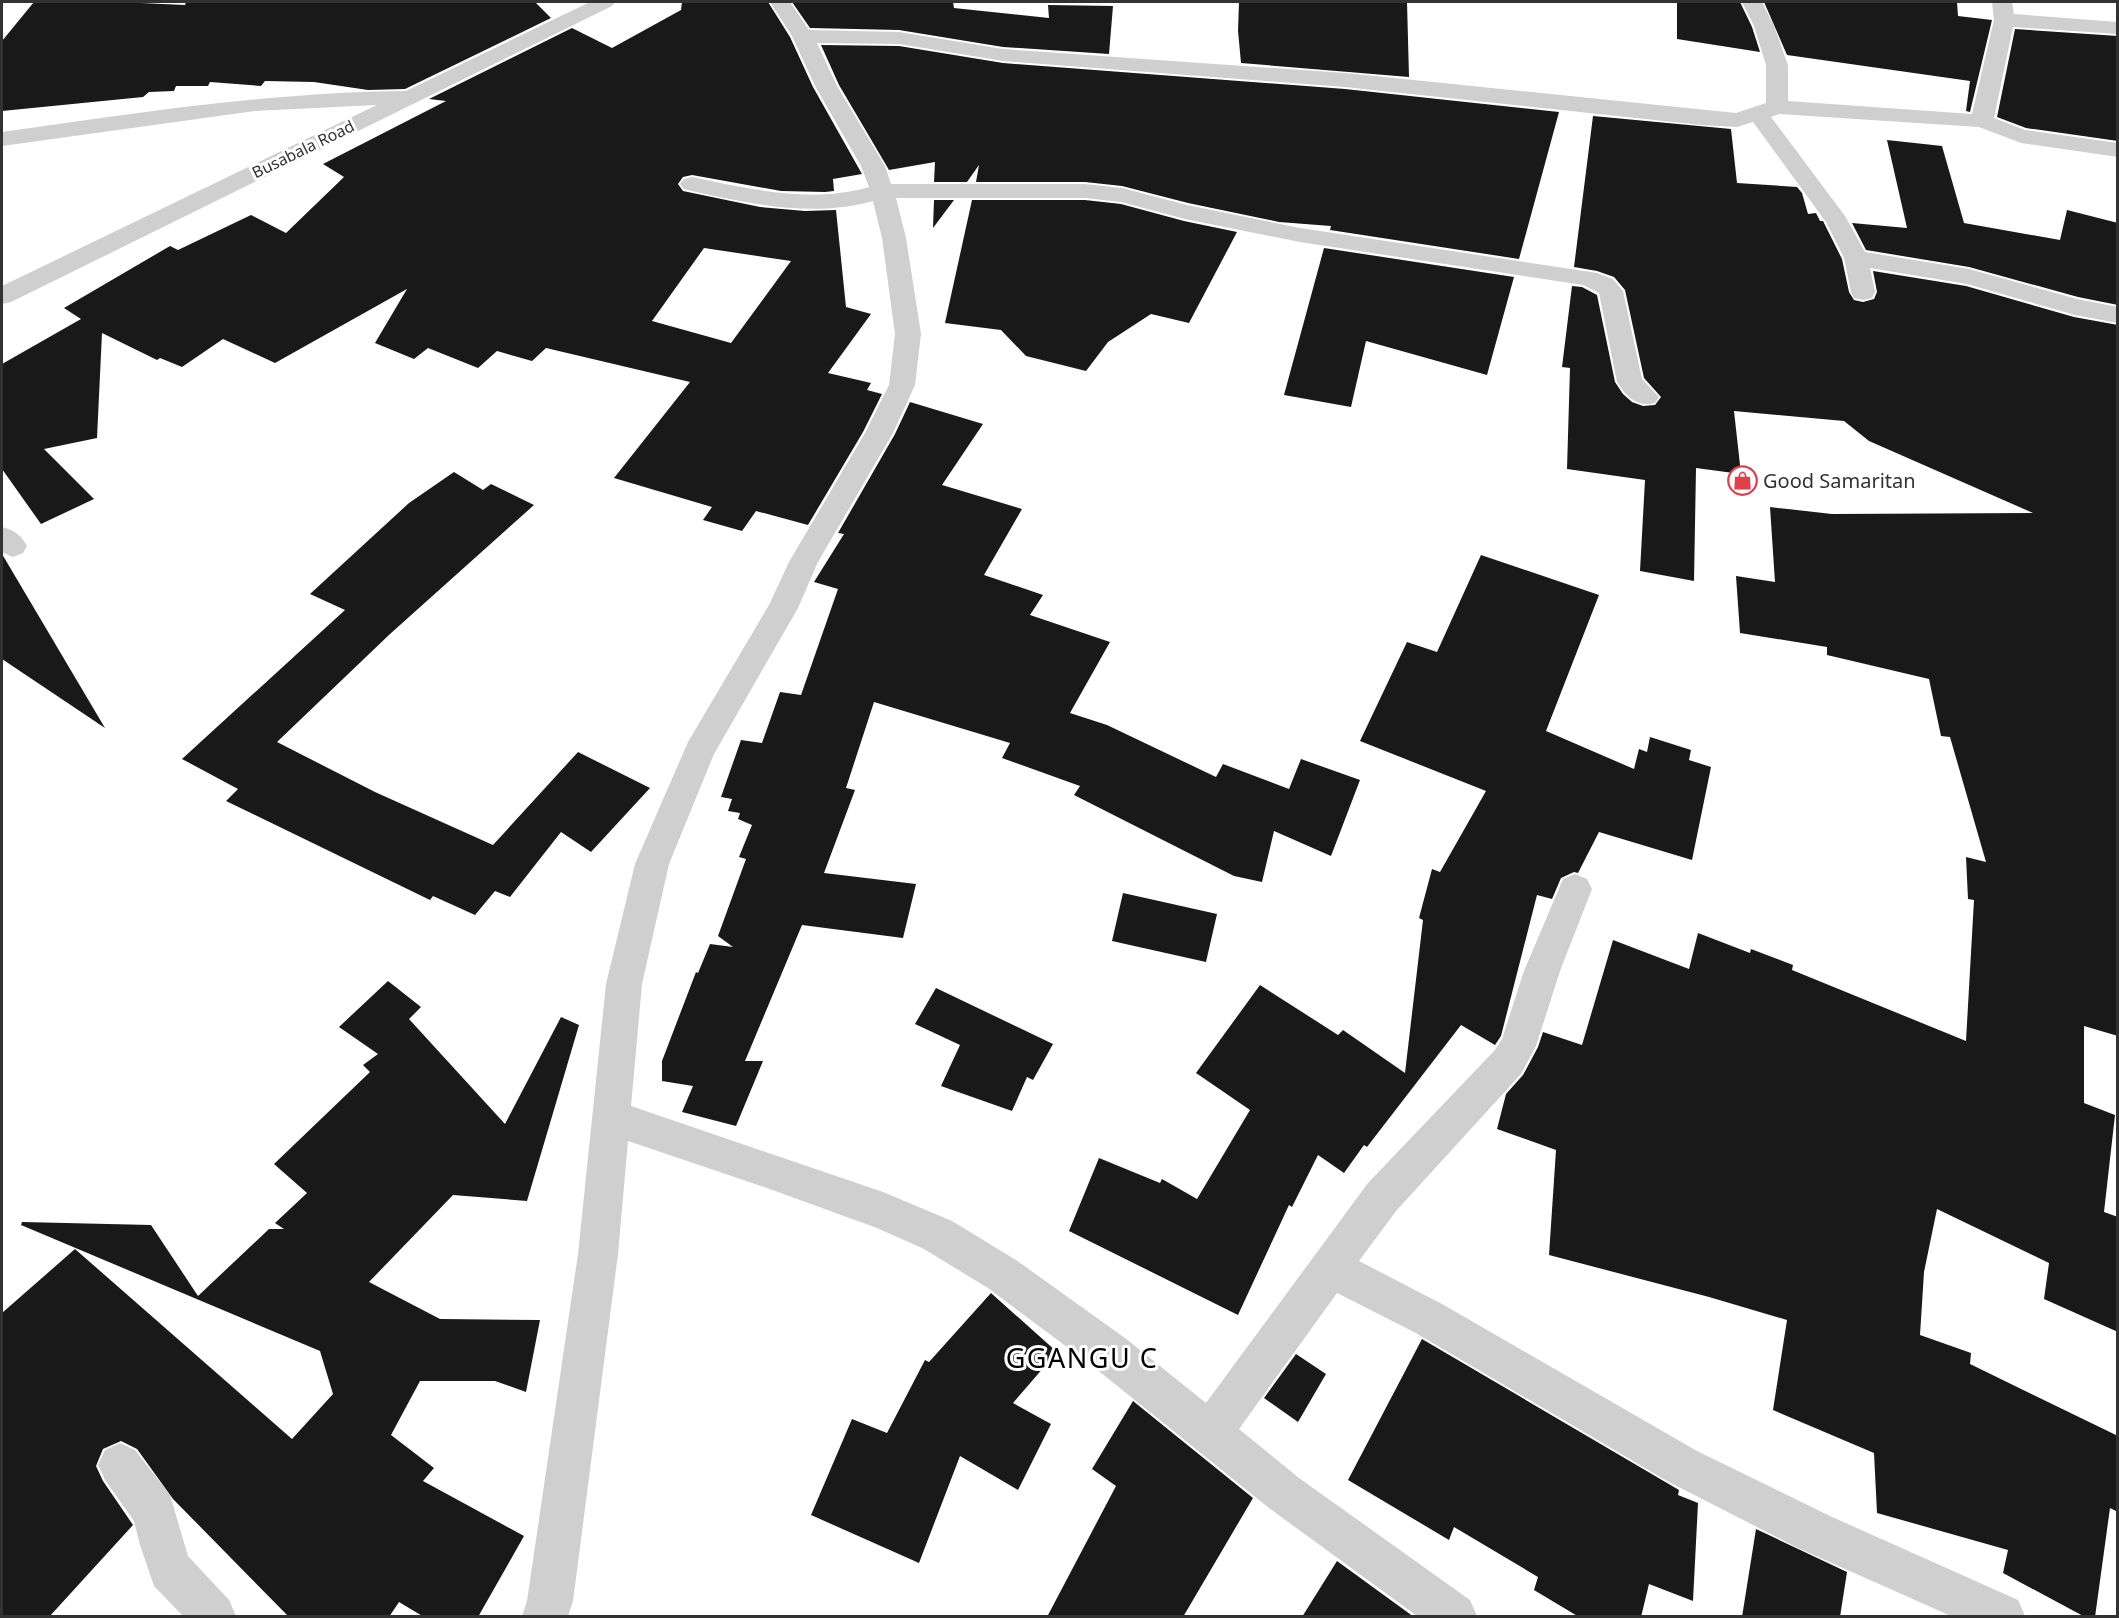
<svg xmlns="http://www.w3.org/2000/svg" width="2119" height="1618" font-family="'Noto Sans',sans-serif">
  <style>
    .building { fill: #191919; fill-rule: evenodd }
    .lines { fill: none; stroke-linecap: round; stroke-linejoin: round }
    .minor { fill: #cfcfcf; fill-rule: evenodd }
    .tertiary { fill: #cfcfcf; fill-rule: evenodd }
    .labels { text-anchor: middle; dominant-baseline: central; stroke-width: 6; stroke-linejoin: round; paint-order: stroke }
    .far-street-label { font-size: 16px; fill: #323232; stroke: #fff }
    .poi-label { font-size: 20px; fill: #323232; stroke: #fff; text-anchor: start }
    .near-quarter-label { font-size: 27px; letter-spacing: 1.5px; fill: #000; stroke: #fff }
  </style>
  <rect width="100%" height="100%" fill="#fff"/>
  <g class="building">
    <polygon points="34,2 119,2 185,5 186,2 535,2 551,18 405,89 368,90 314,82 265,81 261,86 210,82 208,86 176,86 174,91 149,92 143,97 2,111 2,41"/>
    <path d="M682 2H768L790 37 813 87 862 174 833 179 834 191 825 192 781 191 692 175 683 177 678 184 683 191 760 207 805 211 836 210 846 307 871 314 828 373 871 383 867 390 882 394 863 432 808 525 756 511 742 531 703 520 712 507 614 478 690 382 546 348 532 361 497 351 478 368 428 348 414 359 375 343 407 289 275 363 223 339 182 367 160 358 157 360 102 333 97 438 44 449 94 499 41 524 2 469V364L81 319 64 308 170 246 178 250 251 215 286 233 344 177 323 164 446 101 429 99 572 28 612 48 681 10ZM704 248 791 261 731 343 652 321Z"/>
    <polygon points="792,2 953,2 954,8 1049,18 1048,5 1113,6 1109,54 1003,47 899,30 810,28"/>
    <polygon points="1239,2 1407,2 1409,77 1241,63 1238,31"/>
    <polygon points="1677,2 1740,2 1752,27 1760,52 1677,39"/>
    <polygon points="1764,2 1957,2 1958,16 1992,20 1970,112 1966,111 1970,81 1787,55"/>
    <polygon points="2015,29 2118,36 2118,141 2026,128 1997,117"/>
    <polygon points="821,45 899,46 1003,63 1345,89 1559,112 1519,259 1330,230 1331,226 1279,222 1188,203 1122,186 1085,182 976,182 979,165 967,182 934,182 935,162 889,170 839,85"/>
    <polygon points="1593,116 1731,129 1737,183 1797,187 1802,193 1808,214 1816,213 1820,221 1823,221 1842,259 1849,292 1854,300 1863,302 1874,299 1877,292 1873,271 1966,286 2074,317 2118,325 2118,1036 2084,1026 2084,1103 2115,1115 2104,1212 2118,1217 2118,1332 2044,1299 2049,1263 1937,1209 1924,1272 1920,1335 1971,1353 1970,1364 2118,1436 2118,1512 2110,1508 2095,1617 2085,1617 2003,1573 2008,1550 1877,1513 1874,1453 1773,1410 1787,1320 1709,1297 1549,1255 1556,1150 1497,1129 1506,1094 1523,1075 1538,1047 1543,1032 1582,1045 1613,940 1689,969 1698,933 1750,953 1751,949 1793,965 1792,970 1966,1041 1974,900 1968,899 1966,857 1986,862 1950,737 1941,736 1929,679 1827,655 1827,647 1740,633 1736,576 1775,582 1770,507 1832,514 2033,513 1869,441 1844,421 1734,411 1741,474 1696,468 1694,581 1640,571 1645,480 1567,469 1570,368 1562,367 1572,286 1582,287 1597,295 1615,382 1623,394 1632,402 1643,406 1655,405 1661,397 1644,378 1625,290 1614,277 1597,271 1574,267"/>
    <polygon points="1887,140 1942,146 1964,223 2060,240 2067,210 2118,223 2118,305 2078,297 1969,267 1866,250 1852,223 1907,228"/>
    <polygon points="934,200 954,200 933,228"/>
    <polygon points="972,200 1085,200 1121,204 1184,221 1237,232 1189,323 1151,314 1108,342 1086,371 1026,356 1001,330 945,323"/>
    <polygon points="1324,248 1514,277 1487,375 1366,341 1351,407 1284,395"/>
    <polygon points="910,402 983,424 942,485 1022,509 984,575 1043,595 1030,615 1110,642 1070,713 1107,725 1216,777 1223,764 1289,789 1301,759 1360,780 1331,856 1274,831 1262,882 1234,876 1074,795 1080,786 1002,758 1010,743 874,702 846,788 855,790 824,873 916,884 903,938 802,925 745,1061 763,1061 736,1126 682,1112 693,1086 662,1081 662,1061 696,972 698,973 710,944 733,947 718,936 746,859 739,857 752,825 738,819 740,813 728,811 732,799 721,797 741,740 762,743 780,692 801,695 838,589 814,582 844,534 838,533 895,434"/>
    <polygon points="454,472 483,490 491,484 534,505 390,634 277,742 375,792 493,845 578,752 650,788 591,852 561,832 510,897 495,891 475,915 433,896 430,900 226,801 238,789 182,759 345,610 310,594 409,503"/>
    <polygon points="2,554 105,728 2,659"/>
    <polygon points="1481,555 1599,595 1546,731 1634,769 1639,749 1647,752 1650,737 1691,750 1689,760 1711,767 1692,860 1599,832 1578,873 1574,872 1561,878 1552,899 1537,895 1501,1036 1495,1045 1461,1025 1367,1147 1364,1145 1344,1173 1318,1155 1292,1207 1289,1205 1238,1315 1069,1231 1099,1158 1160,1183 1162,1179 1197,1199 1250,1110 1196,1073 1260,985 1338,1035 1343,1030 1405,1073 1423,920 1419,918 1432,869 1440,872 1486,791 1360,741 1407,642 1437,652"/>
    <polygon points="1123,893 1217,914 1206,962 1112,941"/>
    <polygon points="388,981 421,1007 409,1019 505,1124 561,1017 579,1025 527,1201 453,1195 369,1282 440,1319 540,1320 526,1392 495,1381 420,1381 391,1435 434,1468 423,1481 524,1536 478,1617 424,1617 399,1602 389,1617 289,1617 173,1499 137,1449 121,1441 103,1449 96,1466 103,1481 133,1525 49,1617 2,1617 2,1313 75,1249 292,1439 333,1394 320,1351 21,1225 22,1222 151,1225 198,1296 269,1229 284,1229 275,1223 307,1193 274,1164 370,1072 363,1065 378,1054 339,1027"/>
    <polygon points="936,988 1053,1044 1033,1080 1027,1077 1012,1111 941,1086 960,1045 915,1024"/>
    <polygon points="991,1293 1057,1352 1013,1403 1051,1424 1018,1490 960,1456 919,1563 811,1515 852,1419 887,1433 925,1360 929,1362"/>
    <polygon points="1422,1339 1679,1490 1678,1495 1698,1503 1693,1601 1649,1584 1641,1617 1579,1617 1534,1590 1538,1577 1454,1527 1449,1540 1348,1480"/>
    <polygon points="1296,1354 1326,1374 1298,1422 1264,1398"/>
    <polygon points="1133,1401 1253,1498 1183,1617 1047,1617 1116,1486 1092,1469"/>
    <polygon points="1756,1529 1847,1572 1840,1617 1742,1617"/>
    <polygon points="1337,1561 1414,1617 1302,1617"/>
  </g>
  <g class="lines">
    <g class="minor">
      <path d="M770 2H790L809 30 899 32 1003 49 1345 73 1736 113 1766 103V65L1754 26 1742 2H1762L1774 26 1788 65V101L1972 114 1994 20 1992 2H2012L2014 14 2118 22V34L2013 27 1994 118 2025 130 2118 143V157L2021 143 1979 127 1779 114 1771 117 1845 216 1865 252 1969 269 2077 299 2118 307V323L2075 315 1967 284 1870 268 1875 292 1872 298 1863 300 1854 298 1851 292 1844 258 1826 222 1753 122 1737 127 1701 125 1345 87 1003 61 899 44 817 43 837 86 885 166 891 184H1085L1122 188 1187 205 1300 228 1597 273 1613 279 1623 291 1642 379 1659 397 1655 403C1638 408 1626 397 1617 382L1599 293 1583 285 1300 242 1185 219 1121 202 1085 198H896L906 238 921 334 915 385 893 433 818 562 798 608 714 754 669 864 642 984 631 1106 883 1192 952 1221 1016 1260 1125 1338 1206 1403 1368 1183 1495 1050 1502 1039 1524 971 1563 879 1575 874 1587 879 1592 889 1560 971 1536 1046 1521 1074 1396 1211 1359 1261 1442 1304 1697 1451 1830 1516 2018 1600 2025 1616H1951L1798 1548 1667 1481 1414 1332 1337 1293 1239 1429 1299 1478 1470 1600 1477 1616H1417L1269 1508 1095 1368 988 1288 924 1249 877 1228 761 1186 628 1141 618 1254 573 1601 568 1616H522L527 1601 578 1254 606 984 635 864 688 742 769 605 789 562 865 433 889 385 895 334 882 238 873 201C813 218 752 204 692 191L684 189 680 184 684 179 692 177C750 189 811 204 869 187L861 166 815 86 792 36Z"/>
      <path d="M408 91 416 93 419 98 416 103 255 111 2 146V132C137 113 271 92 408 91Z"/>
      <path d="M2 527C14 530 21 535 27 546L23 553 13 557 2 552Z"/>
      <polygon points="120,1443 135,1450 170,1495 188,1556 229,1600 236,1616 183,1616 154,1586 140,1545 134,1521 105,1480 98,1465 105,1450"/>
    </g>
    <polygon class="tertiary" points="590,2 615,2 612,6 11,302 2,304 2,286"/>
  </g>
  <defs>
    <symbol id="shop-ring" viewBox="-11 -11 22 22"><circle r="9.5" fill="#fff" stroke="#de404c" stroke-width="1.5"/><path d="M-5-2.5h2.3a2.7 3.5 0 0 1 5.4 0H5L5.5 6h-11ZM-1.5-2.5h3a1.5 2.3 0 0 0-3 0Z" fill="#de404c"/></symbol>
  </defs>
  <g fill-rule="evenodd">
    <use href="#shop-ring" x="1726" y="464" width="33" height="33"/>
  </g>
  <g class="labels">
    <g class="far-street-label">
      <text transform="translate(303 149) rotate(-26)">Busabala Road</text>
    </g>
    <g class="poi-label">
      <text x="1763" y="480">Good Samaritan</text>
    </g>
    <g class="near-quarter-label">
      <text x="1082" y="1357">GGANGU C</text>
    </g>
  </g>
  <rect width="2119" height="1618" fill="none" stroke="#323232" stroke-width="6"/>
</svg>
